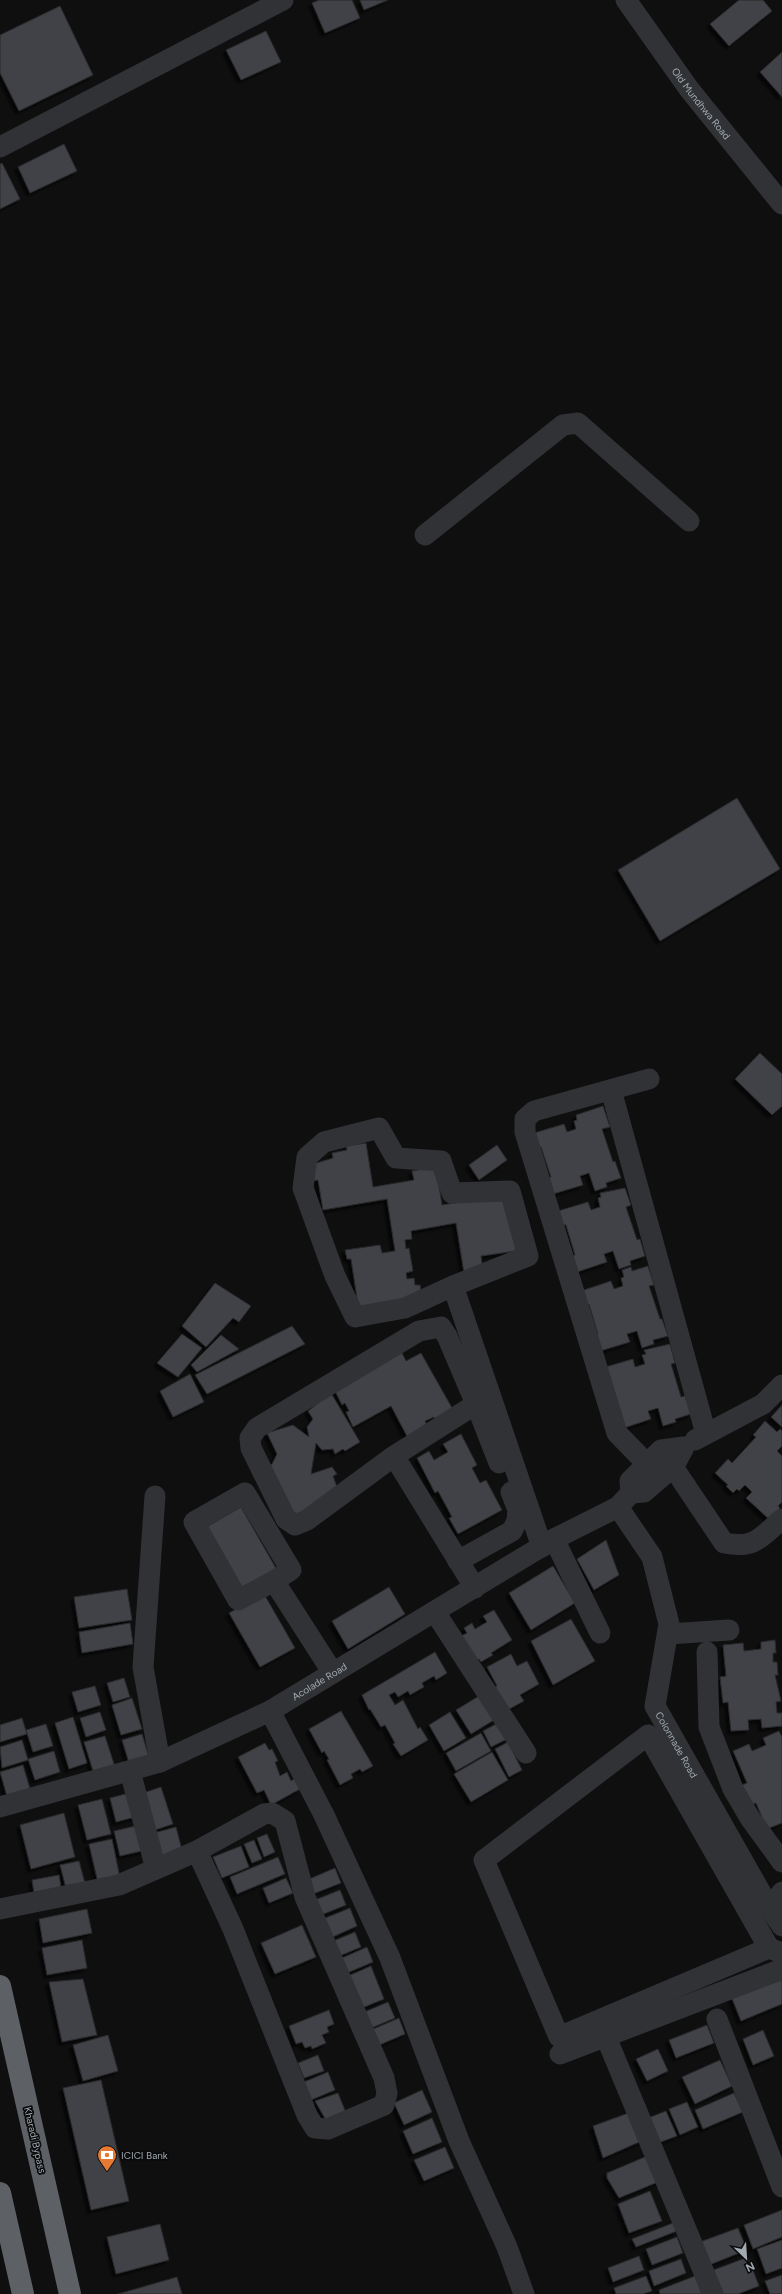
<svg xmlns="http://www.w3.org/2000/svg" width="782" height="2294" font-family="Figtree,sans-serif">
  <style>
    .building { fill: #404346; stroke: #292a2c; filter: url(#shadow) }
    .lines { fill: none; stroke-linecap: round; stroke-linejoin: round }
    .minor { stroke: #303235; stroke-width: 21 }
    .highway { stroke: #5d6166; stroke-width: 22 }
    .labels { text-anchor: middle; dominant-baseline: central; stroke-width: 3.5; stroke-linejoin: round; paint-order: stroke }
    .street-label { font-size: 10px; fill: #a1aab0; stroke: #0a0a0b }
    .poi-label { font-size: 10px; fill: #a1aab0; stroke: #0a0a0b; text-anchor: start }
  </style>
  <defs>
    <filter id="shadow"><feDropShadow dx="-3.5" dy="3.5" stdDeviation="1" flood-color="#0009"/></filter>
  </defs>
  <rect width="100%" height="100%" fill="#0f0f10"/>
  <g class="building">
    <polygon points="319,0 352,0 360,18 325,33 312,3"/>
    <polygon points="360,0 388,0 364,10"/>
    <polygon points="739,0 763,0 772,11 729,46 710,24"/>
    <polygon points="60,6 93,75 19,111 0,73 0,35"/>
    <polygon points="266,31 281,62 241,80 226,50"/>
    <polygon points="782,52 782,97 760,72"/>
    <polygon points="64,144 77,171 30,193 18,167"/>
    <polygon points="2,163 20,199 0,209 0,164"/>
    <polygon points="737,798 780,869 660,941 618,870"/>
    <polygon points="760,1053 782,1074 782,1106 772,1115 735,1079"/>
    <polygon points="603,1106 610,1127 602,1129 613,1162 615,1161 621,1178 606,1183 607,1187 595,1191 589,1173 580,1176 583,1185 553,1194 548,1178 551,1177 541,1147 538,1148 534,1133 564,1124 567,1132 576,1129 574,1121 577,1120 576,1115"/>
    <polygon points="366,1143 373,1187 414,1180 412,1171 436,1167 442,1205 507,1194 516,1251 481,1256 483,1270 464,1273 456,1223 411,1231 412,1239 405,1240 406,1249 409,1248 413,1271 406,1273 407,1279 414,1278 415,1285 420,1285 422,1297 359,1311 351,1259 347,1259 345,1250 380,1245 382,1253 395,1251 387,1199 323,1210 318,1180 312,1181 310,1165 333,1158 332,1153 347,1150 346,1146"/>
    <polygon points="497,1145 507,1160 479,1180 469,1165"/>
    <polygon points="625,1188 631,1205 626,1207 637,1240 640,1239 645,1256 630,1261 631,1265 619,1269 613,1251 604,1254 607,1262 577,1272 572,1256 575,1255 566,1225 562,1225 558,1211 588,1202 591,1210 600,1207 598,1198 601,1197 600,1193"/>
    <polygon points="648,1266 654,1285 649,1286 660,1319 662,1319 668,1336 653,1340 654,1344 642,1348 637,1331 627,1334 630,1342 600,1351 595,1335 598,1334 589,1304 586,1305 581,1291 611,1281 614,1289 623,1286 621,1278 624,1277 622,1270 631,1267 632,1271"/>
    <polygon points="215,1283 251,1306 239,1322 233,1318 206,1347 182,1326"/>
    <polygon points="292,1326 305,1344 207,1394 195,1375"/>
    <polygon points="182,1334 202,1348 178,1377 157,1363"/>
    <polygon points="221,1335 239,1349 197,1372 191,1365"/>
    <polygon points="670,1344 675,1363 671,1364 681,1397 685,1396 691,1414 675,1419 676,1422 663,1426 658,1408 648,1411 651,1419 621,1429 602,1368 633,1359 635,1367 645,1364 642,1355 646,1354 644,1350"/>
    <polygon points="399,1347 406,1361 421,1353 456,1415 438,1424 434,1417 425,1421 429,1429 409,1440 391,1406 353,1427 346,1412 349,1411 345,1403 342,1405 333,1387"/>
    <polygon points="190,1374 204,1402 173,1417 160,1391"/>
    <polygon points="331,1393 360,1442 345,1451 343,1449 335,1454 333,1449 322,1450 316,1443 311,1474 332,1467 337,1474 333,1476 338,1490 298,1518 265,1472 272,1464 277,1454 267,1433 293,1425 309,1437 307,1427 313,1419 308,1411"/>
    <polygon points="782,1405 782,1427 771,1417"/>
    <polygon points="765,1421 777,1432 780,1429 782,1431 782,1446 777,1451 782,1456 782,1502 778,1506 780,1508 770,1520 746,1498 752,1492 745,1485 739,1491 737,1489 733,1493 726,1486 728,1485 715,1473 728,1459 732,1463 756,1437 753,1435"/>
    <polygon points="461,1434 477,1465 472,1468 480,1483 486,1480 502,1510 458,1534 449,1518 452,1517 438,1491 435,1493 417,1458 429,1451 434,1460 448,1452 443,1444"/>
    <polygon points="241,1507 277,1570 239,1591 203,1529"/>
    <polygon points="606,1540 619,1575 594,1590 577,1559"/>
    <polygon points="553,1566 575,1603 531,1630 509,1593"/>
    <polygon points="389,1587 405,1614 348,1649 332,1621"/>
    <polygon points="127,1589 132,1620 79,1628 74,1597"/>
    <polygon points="264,1594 295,1648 260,1667 229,1613"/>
    <polygon points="494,1610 512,1640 491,1653 493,1655 481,1662 479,1659 474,1662 459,1637 467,1633 464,1628 472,1623 475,1629 487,1622 483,1616"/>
    <polygon points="571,1619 595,1661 553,1685 531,1641"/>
    <polygon points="130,1623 133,1644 82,1653 79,1632"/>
    <polygon points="775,1640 776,1653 773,1653 773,1662 777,1662 778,1675 775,1675 781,1701 776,1702 777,1713 782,1713 782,1726 762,1728 761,1719 748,1720 749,1730 731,1731 728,1702 723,1703 720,1677 726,1676 723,1645 743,1643 744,1651 761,1649 761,1642"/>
    <polygon points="435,1652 447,1673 436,1680 434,1676 422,1683 424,1687 410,1695 408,1691 398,1697 395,1692 389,1695 395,1705 403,1700 418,1729 420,1727 428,1740 401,1756 393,1744 395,1743 385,1725 381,1727 370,1709 369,1710 362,1695"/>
    <polygon points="511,1654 517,1666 527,1661 539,1684 520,1695 524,1701 504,1712 491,1689 497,1686 487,1667"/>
    <polygon points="124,1678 130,1697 113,1702 107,1683"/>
    <polygon points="95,1686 101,1705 78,1712 72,1692"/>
    <polygon points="479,1696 494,1720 471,1734 456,1710"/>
    <polygon points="132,1698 142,1729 121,1735 112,1705"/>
    <polygon points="341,1711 373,1766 362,1772 360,1769 351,1774 353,1778 340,1785 327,1760 329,1759 324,1751 322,1753 309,1729"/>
    <polygon points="100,1712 106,1730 86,1737 80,1718"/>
    <polygon points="450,1712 466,1738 444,1751 429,1725"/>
    <polygon points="73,1717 87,1763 69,1769 55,1723"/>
    <polygon points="22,1718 27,1734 0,1742 0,1725"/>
    <polygon points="498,1723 507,1739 491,1747 483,1731"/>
    <polygon points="46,1724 53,1746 33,1752 26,1730"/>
    <polygon points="779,1731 782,1737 782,1823 767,1829 756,1803 746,1807 737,1787 747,1783 733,1751 749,1744 752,1751 766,1745 763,1738"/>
    <polygon points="481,1733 491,1751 456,1771 446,1753"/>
    <polygon points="142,1734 149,1757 129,1763 122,1740"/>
    <polygon points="105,1736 115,1767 94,1774 84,1742"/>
    <polygon points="22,1740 28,1760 2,1768 0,1747"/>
    <polygon points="508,1742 522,1770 509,1777 495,1749"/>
    <polygon points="265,1743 269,1750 272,1749 278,1761 275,1762 280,1776 287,1772 291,1781 294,1779 300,1789 271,1805 264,1790 257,1793 238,1757"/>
    <polygon points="54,1751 60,1772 35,1780 28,1759"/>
    <polygon points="492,1752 508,1780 471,1802 454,1774"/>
    <polygon points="23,1765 31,1792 8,1800 0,1772"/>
    <polygon points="161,1787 173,1824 152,1831 140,1794"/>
    <polygon points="133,1792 139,1816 116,1822 110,1798"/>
    <polygon points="102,1799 111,1834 87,1840 78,1805"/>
    <polygon points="64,1813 75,1857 31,1869 20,1825"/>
    <polygon points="140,1825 146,1850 120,1856 114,1831"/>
    <polygon points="176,1827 183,1854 162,1862 154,1833"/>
    <polygon points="267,1834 275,1852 264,1857 257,1838"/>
    <polygon points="112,1839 120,1878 98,1883 89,1844"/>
    <polygon points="254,1840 262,1859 252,1863 244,1844"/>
    <polygon points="241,1846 249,1867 222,1878 213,1857"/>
    <polygon points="278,1857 285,1874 237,1894 230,1877"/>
    <polygon points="79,1861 86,1887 67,1892 60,1865"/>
    <polygon points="335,1868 341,1883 313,1894 307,1880"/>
    <polygon points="59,1875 62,1894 35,1899 32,1880"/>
    <polygon points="286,1878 293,1893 269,1903 263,1888"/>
    <polygon points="340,1890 346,1905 316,1917 310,1902"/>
    <polygon points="350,1908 357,1926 326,1940 318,1921"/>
    <polygon points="87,1909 92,1933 43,1943 39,1919"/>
    <polygon points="302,1925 316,1957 275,1974 261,1943"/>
    <polygon points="355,1932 361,1947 337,1957 331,1942"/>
    <polygon points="82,1940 87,1968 47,1975 42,1948"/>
    <polygon points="367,1947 373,1962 347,1973 342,1958"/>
    <polygon points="371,1966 384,1999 362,2008 348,1976"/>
    <polygon points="83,1979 97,2035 62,2042 49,1982"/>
    <polygon points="782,1980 782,2004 741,2021 731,1996"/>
    <polygon points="388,2002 395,2018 369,2029 362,2013"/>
    <polygon points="329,2010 334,2024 327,2027 329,2032 322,2035 326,2043 312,2049 311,2046 305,2048 302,2042 296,2044 289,2026"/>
    <polygon points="399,2018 405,2034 377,2046 371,2030"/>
    <polygon points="707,2025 714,2043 676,2058 669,2040"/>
    <polygon points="763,2030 774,2056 753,2065 743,2039"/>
    <polygon points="108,2035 118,2071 83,2081 73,2045"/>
    <polygon points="658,2049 668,2071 647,2081 636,2059"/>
    <polygon points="318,2055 324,2071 304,2078 298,2063"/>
    <polygon points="720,2060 732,2086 695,2104 682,2077"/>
    <polygon points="328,2072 335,2090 311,2100 304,2082"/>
    <polygon points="101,2080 129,2201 91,2210 63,2088"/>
    <polygon points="422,2090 432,2112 404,2125 394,2103"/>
    <polygon points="338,2093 346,2113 327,2122 315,2101"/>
    <polygon points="734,2093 743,2112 703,2129 695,2110"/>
    <polygon points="687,2102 698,2127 680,2135 669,2109"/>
    <polygon points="634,2111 646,2139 603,2158 593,2126"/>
    <polygon points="666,2111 677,2136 658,2143 648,2118"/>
    <polygon points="432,2118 442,2142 413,2154 403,2131"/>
    <polygon points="445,2147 454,2168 424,2181 414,2160"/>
    <polygon points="652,2154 663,2180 619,2198 607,2178 607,2173"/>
    <polygon points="650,2191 662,2221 629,2233 618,2204"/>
    <polygon points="782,2210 782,2237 753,2249 744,2225"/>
    <polygon points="673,2223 677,2231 636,2247 632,2239"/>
    <polygon points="160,2224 169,2260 116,2274 107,2237"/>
    <polygon points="738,2228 747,2250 709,2265 700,2242"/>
    <polygon points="677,2237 683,2253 652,2265 646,2249"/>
    <polygon points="782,2240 782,2268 766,2274 757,2249"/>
    <polygon points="639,2256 644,2270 613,2282 608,2268"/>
    <polygon points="748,2257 759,2286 738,2294 720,2294 711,2271"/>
    <polygon points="681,2259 686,2273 654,2286 649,2271"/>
    <polygon points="782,2275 782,2294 770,2294 765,2281"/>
    <polygon points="646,2276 652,2291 643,2294 616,2294 614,2288"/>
    <polygon points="695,2276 702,2294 660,2294 659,2290"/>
    <polygon points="177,2277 182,2294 118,2294"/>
  </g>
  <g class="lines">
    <g class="minor">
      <path id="s1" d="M626 0 689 89 782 204"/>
      <polyline points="0,147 283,0"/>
      <polyline points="425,535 563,425 578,423 689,521"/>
      <polyline points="611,1090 706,1434"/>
      <polyline points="453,1286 528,1256 510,1191 452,1193 441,1161 396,1158 379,1128 324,1142 307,1157 303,1188 335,1276 355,1317 405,1308 453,1286 542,1547"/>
      <polyline points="476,1404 499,1463"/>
      <polyline points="695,1440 763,1404 782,1385"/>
      <path d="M665 1455 724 1543C755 1549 760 1538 782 1519"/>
      <polyline points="394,1456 307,1520 295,1525 286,1519 251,1448 250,1438 257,1428 419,1331 441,1327 447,1336 476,1404 394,1456 475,1588"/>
      <polyline points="647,1464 617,1433 525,1132 525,1119 534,1111 649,1079"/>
      <polyline points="155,1496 143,1667 160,1762"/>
      <path id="s2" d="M618 1507 652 1557 669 1624 655 1706 770 1909 782 1926"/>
      <polyline points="554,1539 600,1633"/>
      <polyline points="458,1561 512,1531 517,1521 518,1510 511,1492"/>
      <polyline points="274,1581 238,1600 194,1522 245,1493 291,1570 274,1581 333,1673"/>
      <polyline points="435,1612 526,1753"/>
      <polyline points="668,1634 729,1630"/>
      <polyline points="707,1652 709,1727 733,1789 750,1818 782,1862"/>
      <polyline points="270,1711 324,1815 390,1958 459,2141 507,2247 524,2294"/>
      <polyline points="130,1771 156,1869"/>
      <path id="s3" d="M0 1807 160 1762 270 1711 554 1539 618 1507 631 1493 644 1492 674 1466 684 1447 661 1450 630 1481 631 1493"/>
      <polyline points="0,1909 119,1885 197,1851 264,1814 272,1813 285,1821 305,1897 384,2078 387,2093 384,2105 328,2129 315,2128 307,2115 233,1929 197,1851"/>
      <polyline points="770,1909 782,1892"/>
      <polyline points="769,1948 559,2037 484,1860 648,1735 769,1948 782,1953"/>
      <polyline points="717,2019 782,2187"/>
      <polyline points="606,2037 713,2294"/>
      <polyline points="560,2054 782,1969"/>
    </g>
    <g class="highway">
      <polyline points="0,1986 70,2294"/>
      <polyline points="0,2193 23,2294"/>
    </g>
  </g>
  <defs>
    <symbol id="bank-pin" viewBox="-11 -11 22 30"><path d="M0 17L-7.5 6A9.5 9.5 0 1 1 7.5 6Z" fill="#e67a32" stroke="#0a0a0b"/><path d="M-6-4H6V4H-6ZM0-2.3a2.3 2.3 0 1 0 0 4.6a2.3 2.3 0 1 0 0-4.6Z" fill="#fff"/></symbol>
  </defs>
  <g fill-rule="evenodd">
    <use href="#bank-pin" x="96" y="2144" width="22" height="30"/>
  </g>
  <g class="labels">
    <g class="street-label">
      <text stroke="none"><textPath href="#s1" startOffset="128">Old Mundhwa Road</textPath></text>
      <text stroke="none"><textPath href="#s3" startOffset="345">Acolade Road</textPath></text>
      <text stroke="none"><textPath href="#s2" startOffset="257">Colonnade Road</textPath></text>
      <text transform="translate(35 2140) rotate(77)">Kharadi Bypass</text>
    </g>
    <g class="poi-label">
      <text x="121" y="2155">ICICI Bank</text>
    </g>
  </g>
  <g transform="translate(746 2258) rotate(155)" stroke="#0a0a0b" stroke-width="3" paint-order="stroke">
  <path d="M0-3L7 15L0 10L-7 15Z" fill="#a1aab0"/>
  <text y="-6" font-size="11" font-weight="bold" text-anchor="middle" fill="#a1aab0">N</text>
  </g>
</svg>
